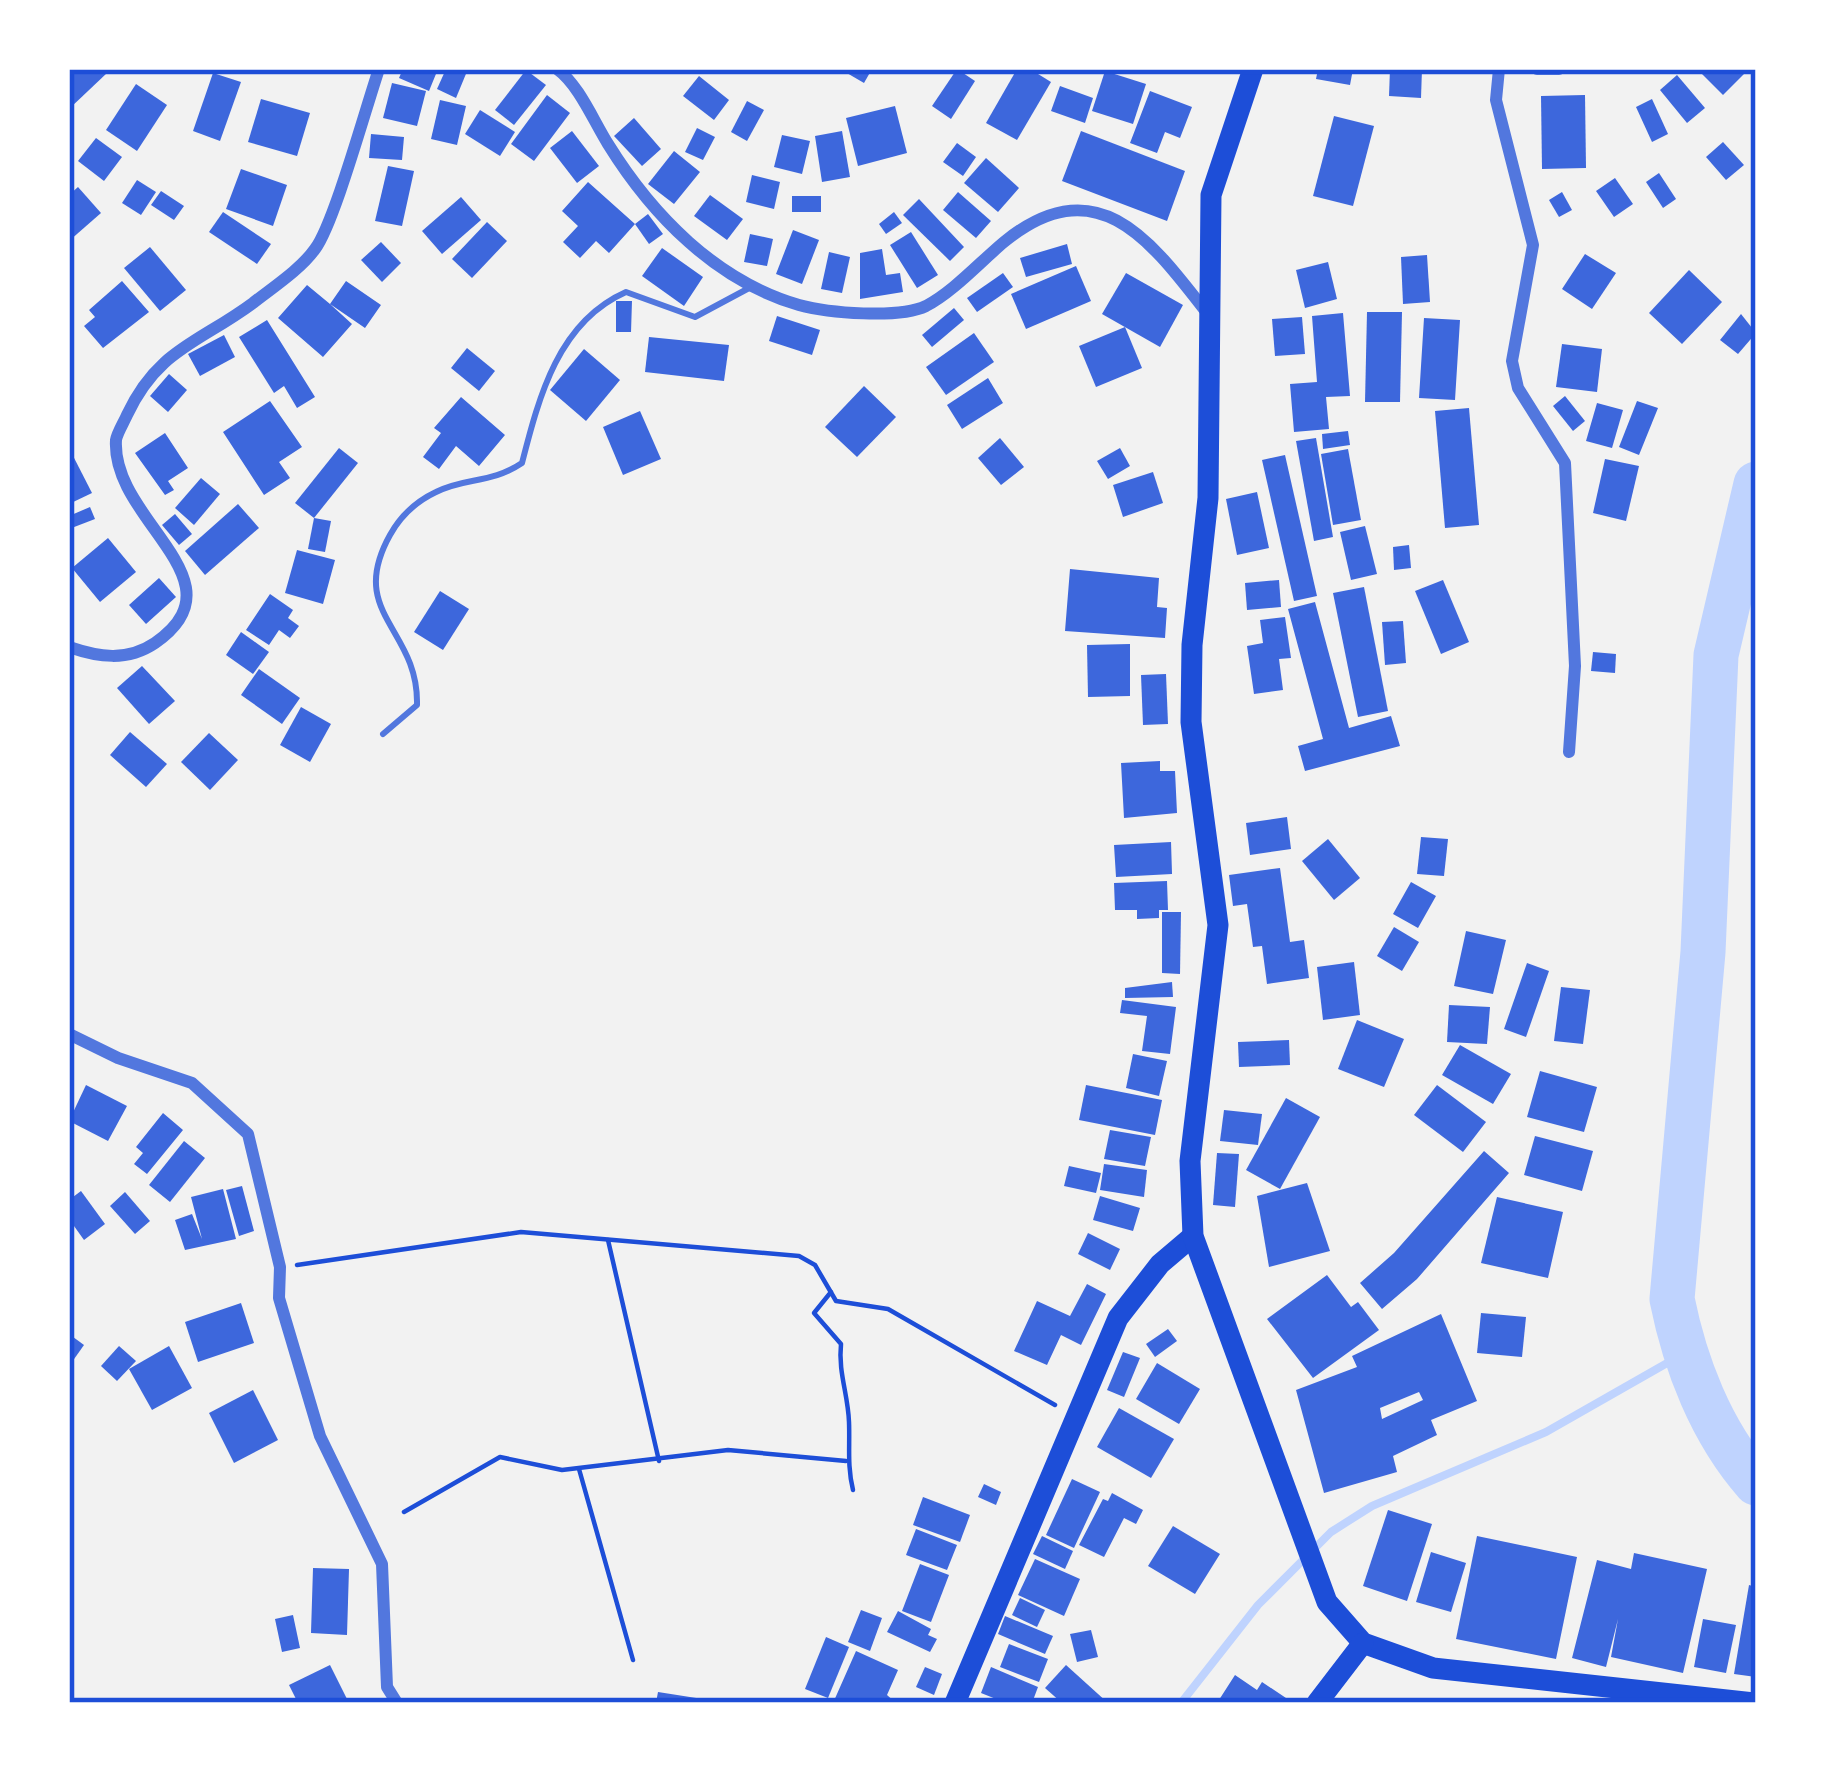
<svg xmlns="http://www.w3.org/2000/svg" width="1825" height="1772" font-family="Mulish,sans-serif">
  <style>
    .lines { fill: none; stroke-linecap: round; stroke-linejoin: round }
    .stream { stroke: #bfd3fe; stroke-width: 8 }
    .river { stroke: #bfd3fe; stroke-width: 45 }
    .building { fill: #3d67dc; fill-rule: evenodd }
    .path { stroke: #1d4ed8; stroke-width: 4.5 }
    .service { stroke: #5277de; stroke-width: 6 }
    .minor { stroke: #5277de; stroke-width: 12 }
    .primary { stroke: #1d4ed8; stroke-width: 21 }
    .trunk { stroke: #1d4ed8; stroke-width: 21 }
    .neatline { fill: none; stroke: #1d4ed8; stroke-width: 4.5 }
  </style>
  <rect width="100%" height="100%" fill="#f2f2f2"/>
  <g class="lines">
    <polyline class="stream" points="1181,1703 1258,1605 1331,1532 1372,1506 1546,1432 1683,1354"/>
    <path class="river" d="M1756 484 1716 655 1703 952 1672 1299C1685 1364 1711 1432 1756 1483"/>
  </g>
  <g class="building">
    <polygon points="69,69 107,73 69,109"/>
    <polygon points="403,69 438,69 429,91 399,78"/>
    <polygon points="446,69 468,69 456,98 437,89"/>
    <polygon points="840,69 872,69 864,83"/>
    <polygon points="957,69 975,81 951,119 932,106"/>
    <polygon points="1017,69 1030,69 1051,82 1017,140 986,123"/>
    <polygon points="1318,69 1353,69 1350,85 1316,79"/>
    <polygon points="1390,69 1422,69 1421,98 1389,96"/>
    <polygon points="1697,69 1749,69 1723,95"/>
    <polygon points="526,70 546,85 514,125 495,110"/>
    <polygon points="1105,71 1146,84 1133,124 1092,111"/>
    <polygon points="213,73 241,82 220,141 193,131"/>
    <polygon points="1677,75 1705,108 1687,123 1660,90"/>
    <polygon points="699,76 729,100 714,120 683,96"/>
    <polygon points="392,83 426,91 417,126 383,118"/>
    <polygon points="136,84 167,105 137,151 106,130"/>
    <polygon points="1060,86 1093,98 1085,123 1051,111"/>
    <polygon points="1150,91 1192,107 1180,138 1165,132 1157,153 1130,143"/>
    <polygon points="547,95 570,113 534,161 511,144"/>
    <polygon points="1585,95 1586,168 1542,169 1541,96"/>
    <polygon points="261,99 310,113 297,156 248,142"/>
    <polygon points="1652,99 1668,134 1652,142 1636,107"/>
    <polygon points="440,100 466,106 457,145 431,139"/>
    <polygon points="747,101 764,110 747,141 731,132"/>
    <polygon points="895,106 907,153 858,166 846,118"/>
    <polygon points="480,110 515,132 500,156 465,134"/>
    <polygon points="1334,116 1374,126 1353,206 1313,196"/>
    <polygon points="634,118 661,149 642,166 614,136"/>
    <polygon points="697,128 715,137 703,160 685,152"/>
    <polygon points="572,131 599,166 577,183 550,148"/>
    <polygon points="842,131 850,177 822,182 815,136"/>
    <polygon points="1081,131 1185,171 1167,221 1062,181"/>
    <polygon points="371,134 404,137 402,160 369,158"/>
    <polygon points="782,135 810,141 802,174 774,167"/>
    <polygon points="96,138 122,157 104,181 78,161"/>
    <polygon points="1723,142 1744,165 1726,180 1706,157"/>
    <polygon points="957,143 976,157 963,176 943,162"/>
    <polygon points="674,151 700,172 674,204 648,184"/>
    <polygon points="986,158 1019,188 998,212 964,183"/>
    <polygon points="388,166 414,171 402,226 375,221"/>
    <polygon points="241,169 287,185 273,226 226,209"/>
    <polygon points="1659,173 1676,199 1663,208 1646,182"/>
    <polygon points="752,175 780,182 774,209 746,202"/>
    <polygon points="1615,178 1633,204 1614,217 1596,191"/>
    <polygon points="137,180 156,192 141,215 122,203"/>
    <polygon points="588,182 635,224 609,253 596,241 580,258 563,242 578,226 562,211"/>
    <polygon points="78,187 101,213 69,241 69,195"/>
    <polygon points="161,191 184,206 174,220 151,205"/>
    <polygon points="958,192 991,221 976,238 943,210"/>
    <polygon points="1562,192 1572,210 1559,217 1549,200"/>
    <polygon points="710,195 743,219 727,240 694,216"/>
    <rect x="792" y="196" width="29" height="16"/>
    <polygon points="461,197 481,220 442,254 422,231"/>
    <polygon points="919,199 964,247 950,261 903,215"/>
    <polygon points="223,212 271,244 257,264 209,232"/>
    <polygon points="894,212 902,223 886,234 879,224"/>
    <polygon points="648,214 663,234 649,244 635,224"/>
    <polygon points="487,222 507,241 472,278 452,259"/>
    <polygon points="793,230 819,240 802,284 776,274"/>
    <polygon points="911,232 938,275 917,288 890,245"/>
    <polygon points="750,234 773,239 767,266 744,262"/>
    <polygon points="381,242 401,263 382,282 361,260"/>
    <polygon points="1067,244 1072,264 1026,277 1020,258"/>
    <polygon points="150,247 186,290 160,311 124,268"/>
    <polygon points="662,248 703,277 684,306 642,276"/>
    <polygon points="882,249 886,275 900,273 903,292 860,299 860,253"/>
    <polygon points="829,252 850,257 842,293 821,289"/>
    <polygon points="1585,254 1616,273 1592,309 1562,289"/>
    <polygon points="1427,255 1430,302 1403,304 1401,257"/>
    <polygon points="1328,262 1337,299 1305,308 1296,270"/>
    <polygon points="1076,266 1091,301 1026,329 1011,294"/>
    <polygon points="1689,270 1722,302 1682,344 1649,313"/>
    <polygon points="1003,273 1013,287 977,312 967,298"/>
    <polygon points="1126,273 1183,305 1160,347 1102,314"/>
    <polygon points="122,281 149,312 103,348 84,326 95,317 89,310"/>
    <polygon points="346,281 381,305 365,328 330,304 352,324 323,357 278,318 307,285 330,304"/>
    <polygon points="616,301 632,301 631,332 616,332"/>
    <polygon points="954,308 964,320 932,347 922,335"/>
    <polygon points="1367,312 1402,312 1400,402 1365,402"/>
    <polygon points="1343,313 1350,396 1326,397 1329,429 1294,432 1290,384 1317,382 1312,316"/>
    <polygon points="1741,314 1756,333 1738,354 1720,340"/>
    <polygon points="777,316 820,330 812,355 769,341"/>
    <polygon points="1302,317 1305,354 1275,356 1272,319"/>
    <polygon points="1424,318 1460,320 1455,400 1419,398"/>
    <polygon points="267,320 315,397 297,408 284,386 274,393 239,337"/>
    <polygon points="1125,327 1142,368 1096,387 1079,346"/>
    <polygon points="974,333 994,362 946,395 926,367"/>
    <polygon points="224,335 235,357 200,376 188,354"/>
    <polygon points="649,337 729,345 724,381 645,372"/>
    <polygon points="1562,344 1602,349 1597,392 1556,387"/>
    <polygon points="467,348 495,371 479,391 451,368"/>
    <polygon points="584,349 620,380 586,421 550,390"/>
    <polygon points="169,374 187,390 168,412 150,396"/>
    <polygon points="988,378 1003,403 962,429 947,405"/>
    <polygon points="864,386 896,417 857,457 825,427"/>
    <polygon points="1565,396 1585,421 1573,431 1553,406"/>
    <polygon points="461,397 505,435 479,466 456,446 439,469 423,457 441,433 434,428"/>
    <polygon points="270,401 302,447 279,462 290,478 264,495 223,432"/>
    <polygon points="1637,401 1658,408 1639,455 1619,447"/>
    <polygon points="1597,403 1623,410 1612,448 1586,441"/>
    <polygon points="1469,408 1479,525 1445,528 1435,411"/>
    <polygon points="640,411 661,459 623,475 603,427"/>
    <polygon points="1348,431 1350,445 1323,449 1322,434"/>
    <polygon points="165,433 188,468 168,481 174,490 165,495 135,453"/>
    <polygon points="1000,438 1024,467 1001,485 978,458"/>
    <polygon points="1316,438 1333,537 1314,541 1296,441"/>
    <polygon points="69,448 92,493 69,504"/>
    <polygon points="339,448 358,463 314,518 295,503"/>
    <polygon points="1120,448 1130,466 1108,479 1097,461"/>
    <polygon points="1348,449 1361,520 1333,525 1321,454"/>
    <polygon points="1285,455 1317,596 1294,601 1262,460"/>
    <polygon points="1605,459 1639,466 1626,521 1593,513"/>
    <polygon points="1153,472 1163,503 1123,517 1113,485"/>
    <polygon points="201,478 220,494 194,525 175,508"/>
    <polygon points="1257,492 1269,548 1237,555 1226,499"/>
    <polygon points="238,504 259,528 205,575 185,551"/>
    <polygon points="90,507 95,519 69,529 69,516"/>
    <polygon points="175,514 192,534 179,545 162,525"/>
    <polygon points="314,518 331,521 325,552 308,549"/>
    <polygon points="1365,526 1377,574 1351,580 1340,532"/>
    <polygon points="108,538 136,572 100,602 72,568"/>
    <polygon points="1409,545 1411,568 1394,570 1393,547"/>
    <polygon points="297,550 335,560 323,604 285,593"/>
    <polygon points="1070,569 1159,578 1157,607 1167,608 1165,638 1065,631"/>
    <polygon points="159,578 176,597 146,624 129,605"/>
    <polygon points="1279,580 1281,607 1247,610 1245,583"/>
    <polygon points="1443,580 1469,642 1441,654 1415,591"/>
    <polygon points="1364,587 1388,711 1358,717 1333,593"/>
    <polygon points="440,591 469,609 443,650 414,632"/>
    <polygon points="270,594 293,610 288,618 299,626 290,638 279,630 269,645 246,630"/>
    <polygon points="1315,602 1349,728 1391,716 1400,746 1305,771 1298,746 1323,739 1288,609"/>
    <polygon points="1285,617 1291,658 1279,659 1283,690 1254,694 1247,646 1263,643 1260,620"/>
    <polygon points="1403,621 1406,663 1385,665 1382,622"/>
    <polygon points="241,632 269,652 253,674 226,655"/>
    <polygon points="1130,644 1130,696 1088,697 1087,645"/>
    <polygon points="1593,652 1616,654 1615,673 1591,671"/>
    <polygon points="142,666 175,701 149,724 117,688"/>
    <polygon points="259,669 300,698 282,724 241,695"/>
    <polygon points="1166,674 1168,724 1143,725 1141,675"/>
    <polygon points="301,707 331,724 310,762 280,745"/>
    <polygon points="130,732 167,764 146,787 110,755"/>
    <polygon points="209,733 238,760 210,790 181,762"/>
    <polygon points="1160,761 1160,771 1175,771 1177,813 1124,818 1121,763"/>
    <polygon points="1287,817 1291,849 1250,855 1246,823"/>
    <polygon points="1421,837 1448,839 1444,876 1417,874"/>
    <polygon points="1328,839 1360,878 1334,900 1302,861"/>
    <polygon points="1171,842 1172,874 1116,877 1114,845"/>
    <polygon points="1280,868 1290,942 1304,940 1309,978 1267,984 1262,946 1253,947 1247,904 1233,906 1229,875"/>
    <polygon points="1167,881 1168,910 1159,910 1159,918 1137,919 1137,910 1115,910 1114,883"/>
    <polygon points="1411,882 1436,896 1418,928 1393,914"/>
    <polygon points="1162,912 1181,912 1180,974 1162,973"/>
    <polygon points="1394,927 1419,942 1402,971 1377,956"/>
    <polygon points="1466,931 1506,940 1493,994 1454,986"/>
    <polygon points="1354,962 1360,1015 1323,1020 1317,967"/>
    <polygon points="1527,963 1549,971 1526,1037 1504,1029"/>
    <polygon points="1172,982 1173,997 1125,998 1125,988"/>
    <polygon points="1561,987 1590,990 1583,1044 1554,1041"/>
    <polygon points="1122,1000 1176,1007 1170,1054 1142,1051 1147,1016 1120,1013"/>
    <polygon points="1449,1005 1490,1007 1487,1044 1447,1042"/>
    <polygon points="1357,1020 1404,1039 1384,1087 1338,1069"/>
    <polygon points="1289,1040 1290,1065 1239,1067 1238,1042"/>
    <polygon points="1460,1045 1511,1074 1493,1104 1442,1075"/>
    <polygon points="1133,1054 1167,1061 1159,1096 1126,1088"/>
    <polygon points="1540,1071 1597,1087 1584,1132 1527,1117"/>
    <polygon points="86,1085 127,1106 108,1141 69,1121"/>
    <polygon points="1086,1085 1162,1100 1155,1135 1079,1120"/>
    <polygon points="1437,1085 1486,1122 1463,1152 1414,1115"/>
    <polygon points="1286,1098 1320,1117 1280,1189 1246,1170"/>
    <polygon points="1224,1110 1262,1114 1258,1145 1220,1141"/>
    <polygon points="163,1113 183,1130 147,1174 134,1164 143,1153 136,1147"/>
    <polygon points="1110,1130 1151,1137 1145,1166 1104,1159"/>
    <polygon points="1535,1136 1593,1151 1582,1191 1524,1175"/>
    <polygon points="184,1141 205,1158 170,1202 149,1185"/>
    <polygon points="1484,1151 1509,1173 1417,1279 1382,1309 1360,1283 1394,1253"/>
    <polygon points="1217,1153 1239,1154 1235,1207 1213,1205"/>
    <polygon points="1104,1164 1147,1170 1144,1197 1100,1190"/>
    <polygon points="1069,1166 1101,1173 1096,1193 1064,1186"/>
    <polygon points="1307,1183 1330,1251 1269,1267 1257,1196"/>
    <polygon points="242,1186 254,1231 239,1236 226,1190"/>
    <polygon points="223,1189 236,1239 185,1250 175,1220 192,1214 202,1239 191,1197"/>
    <polygon points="81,1191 105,1224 84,1240 69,1219 69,1200"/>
    <polygon points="125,1192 150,1221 135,1234 110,1206"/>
    <polygon points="1100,1196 1140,1208 1133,1231 1093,1220"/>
    <polygon points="1497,1197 1563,1212 1548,1278 1481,1263"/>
    <polygon points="1088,1233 1120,1249 1110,1270 1078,1254"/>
    <polygon points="1327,1275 1351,1307 1358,1302 1379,1330 1313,1378 1267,1319"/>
    <polygon points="1087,1284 1106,1294 1081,1345 1061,1335 1047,1365 1014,1351 1037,1301 1070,1316"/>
    <polygon points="241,1303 254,1343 198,1362 185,1322"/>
    <polygon points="1481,1313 1526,1317 1522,1357 1477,1353"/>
    <path d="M1441 1314 1477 1401 1431 1420 1437 1435 1393 1456 1397 1472 1324 1493 1296 1390 1357 1367 1352 1356ZM1419 1392 1423 1400 1382 1419 1380 1408Z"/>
    <polygon points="1168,1329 1177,1341 1155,1357 1146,1344"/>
    <polygon points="69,1334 84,1345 72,1362 69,1360"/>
    <polygon points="119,1346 136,1361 117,1381 101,1366"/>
    <polygon points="169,1346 192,1388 152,1410 129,1369"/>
    <polygon points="1123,1352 1140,1358 1124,1397 1107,1390"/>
    <polygon points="1157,1363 1200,1389 1179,1424 1136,1399"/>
    <polygon points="253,1390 278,1440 234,1463 209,1413"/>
    <polygon points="1119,1408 1174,1439 1151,1478 1097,1447"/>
    <polygon points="1072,1479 1100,1492 1074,1548 1046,1535"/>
    <polygon points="984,1484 1001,1492 996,1505 978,1497"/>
    <polygon points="1112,1493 1143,1510 1136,1524 1124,1518 1104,1557 1079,1545 1103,1499 1108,1501"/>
    <polygon points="923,1497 970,1515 960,1542 913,1525"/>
    <polygon points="1388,1510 1432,1524 1407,1601 1363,1586"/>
    <polygon points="1173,1526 1220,1554 1195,1594 1148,1566"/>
    <polygon points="916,1529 957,1545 947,1570 906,1555"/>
    <polygon points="1042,1536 1073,1551 1065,1569 1033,1554"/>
    <polygon points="1477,1536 1577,1557 1556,1659 1456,1639"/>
    <polygon points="1431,1552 1466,1563 1451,1612 1416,1602"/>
    <polygon points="1634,1553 1707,1569 1683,1673 1611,1657 1618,1619 1606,1667 1572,1658 1597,1560 1631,1569"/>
    <polygon points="1035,1559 1080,1579 1064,1616 1018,1595"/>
    <polygon points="920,1564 949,1575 931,1622 902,1611"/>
    <polygon points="313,1568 349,1569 347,1635 311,1633"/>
    <polygon points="1749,1585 1756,1587 1756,1677 1734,1674"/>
    <polygon points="1020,1598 1045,1610 1037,1627 1012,1615"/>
    <polygon points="861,1610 882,1618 870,1651 848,1642"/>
    <polygon points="898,1611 931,1629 928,1635 937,1639 930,1652 887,1632"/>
    <polygon points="293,1615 300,1648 282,1652 275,1619"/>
    <polygon points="1005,1616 1053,1636 1045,1654 998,1634"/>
    <polygon points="1703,1619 1736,1625 1726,1673 1694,1667"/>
    <polygon points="1091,1630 1098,1657 1077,1662 1070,1634"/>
    <polygon points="826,1637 849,1647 828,1698 805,1689"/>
    <polygon points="1009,1644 1048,1659 1039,1682 1000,1667"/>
    <polygon points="856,1651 898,1670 887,1695 896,1703 833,1703"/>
    <polygon points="330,1665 349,1703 298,1703 289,1685"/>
    <polygon points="1066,1665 1108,1703 1062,1703 1045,1688"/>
    <polygon points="925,1667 942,1674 934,1695 916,1687"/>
    <polygon points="991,1667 1038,1687 1032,1703 1006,1703 981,1693"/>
    <polygon points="1235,1675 1257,1690 1262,1682 1286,1698 1283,1703 1217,1703"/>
    <polygon points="658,1692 709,1700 709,1703 656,1703"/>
  </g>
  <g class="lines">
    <g class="path">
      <polyline points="608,1240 659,1461"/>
      <polyline points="297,1265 521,1232 799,1256 815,1265 836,1301 888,1309 1055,1405"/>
      <path d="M831 1292 814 1313 841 1344C838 1372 848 1394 849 1422 850 1446 847 1465 853 1490"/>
      <polyline points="579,1469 633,1660"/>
      <polyline points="404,1512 500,1457 562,1470 728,1450 846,1461"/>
    </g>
    <path class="service" d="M383 734 417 705C419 628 346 614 390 535 401 515 415 502 436 492 465 477 491 484 522 463 539 397 558 322 626 292L695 317 751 287"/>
    <g class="minor">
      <path d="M557 69C579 85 593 120 608 144 652 215 716 281 799 305 828 313 899 319 926 306 953 292 980 262 1004 242 1097 166 1151 241 1207 313"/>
      <polyline points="1499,69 1496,100 1533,245 1512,361 1518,388 1565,463 1575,666 1569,752"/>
      <polyline points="1537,69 1559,69"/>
      <path d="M69 647C98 657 127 662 155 643 246 580 111 521 116 440 117 433 124 422 127 415 158 349 199 343 253 303 272 288 301 269 315 249 334 224 366 107 379 69"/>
      <polyline points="69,1034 118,1058 192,1083 248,1134 280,1267 279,1298 320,1436 382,1564 387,1687 397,1703"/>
    </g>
    <polyline class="primary" points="955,1703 1118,1318 1160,1264 1193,1236"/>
    <g class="trunk">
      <polyline points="1253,69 1211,195 1208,498 1192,645 1191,722 1218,925 1190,1161 1193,1236 1327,1602 1363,1643 1433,1668 1754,1703"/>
      <polyline points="1317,1703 1363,1643"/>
    </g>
  </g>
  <rect width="1825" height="1772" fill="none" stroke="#ffffff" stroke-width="144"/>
  <rect x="72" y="72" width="1681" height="1628" class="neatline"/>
</svg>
